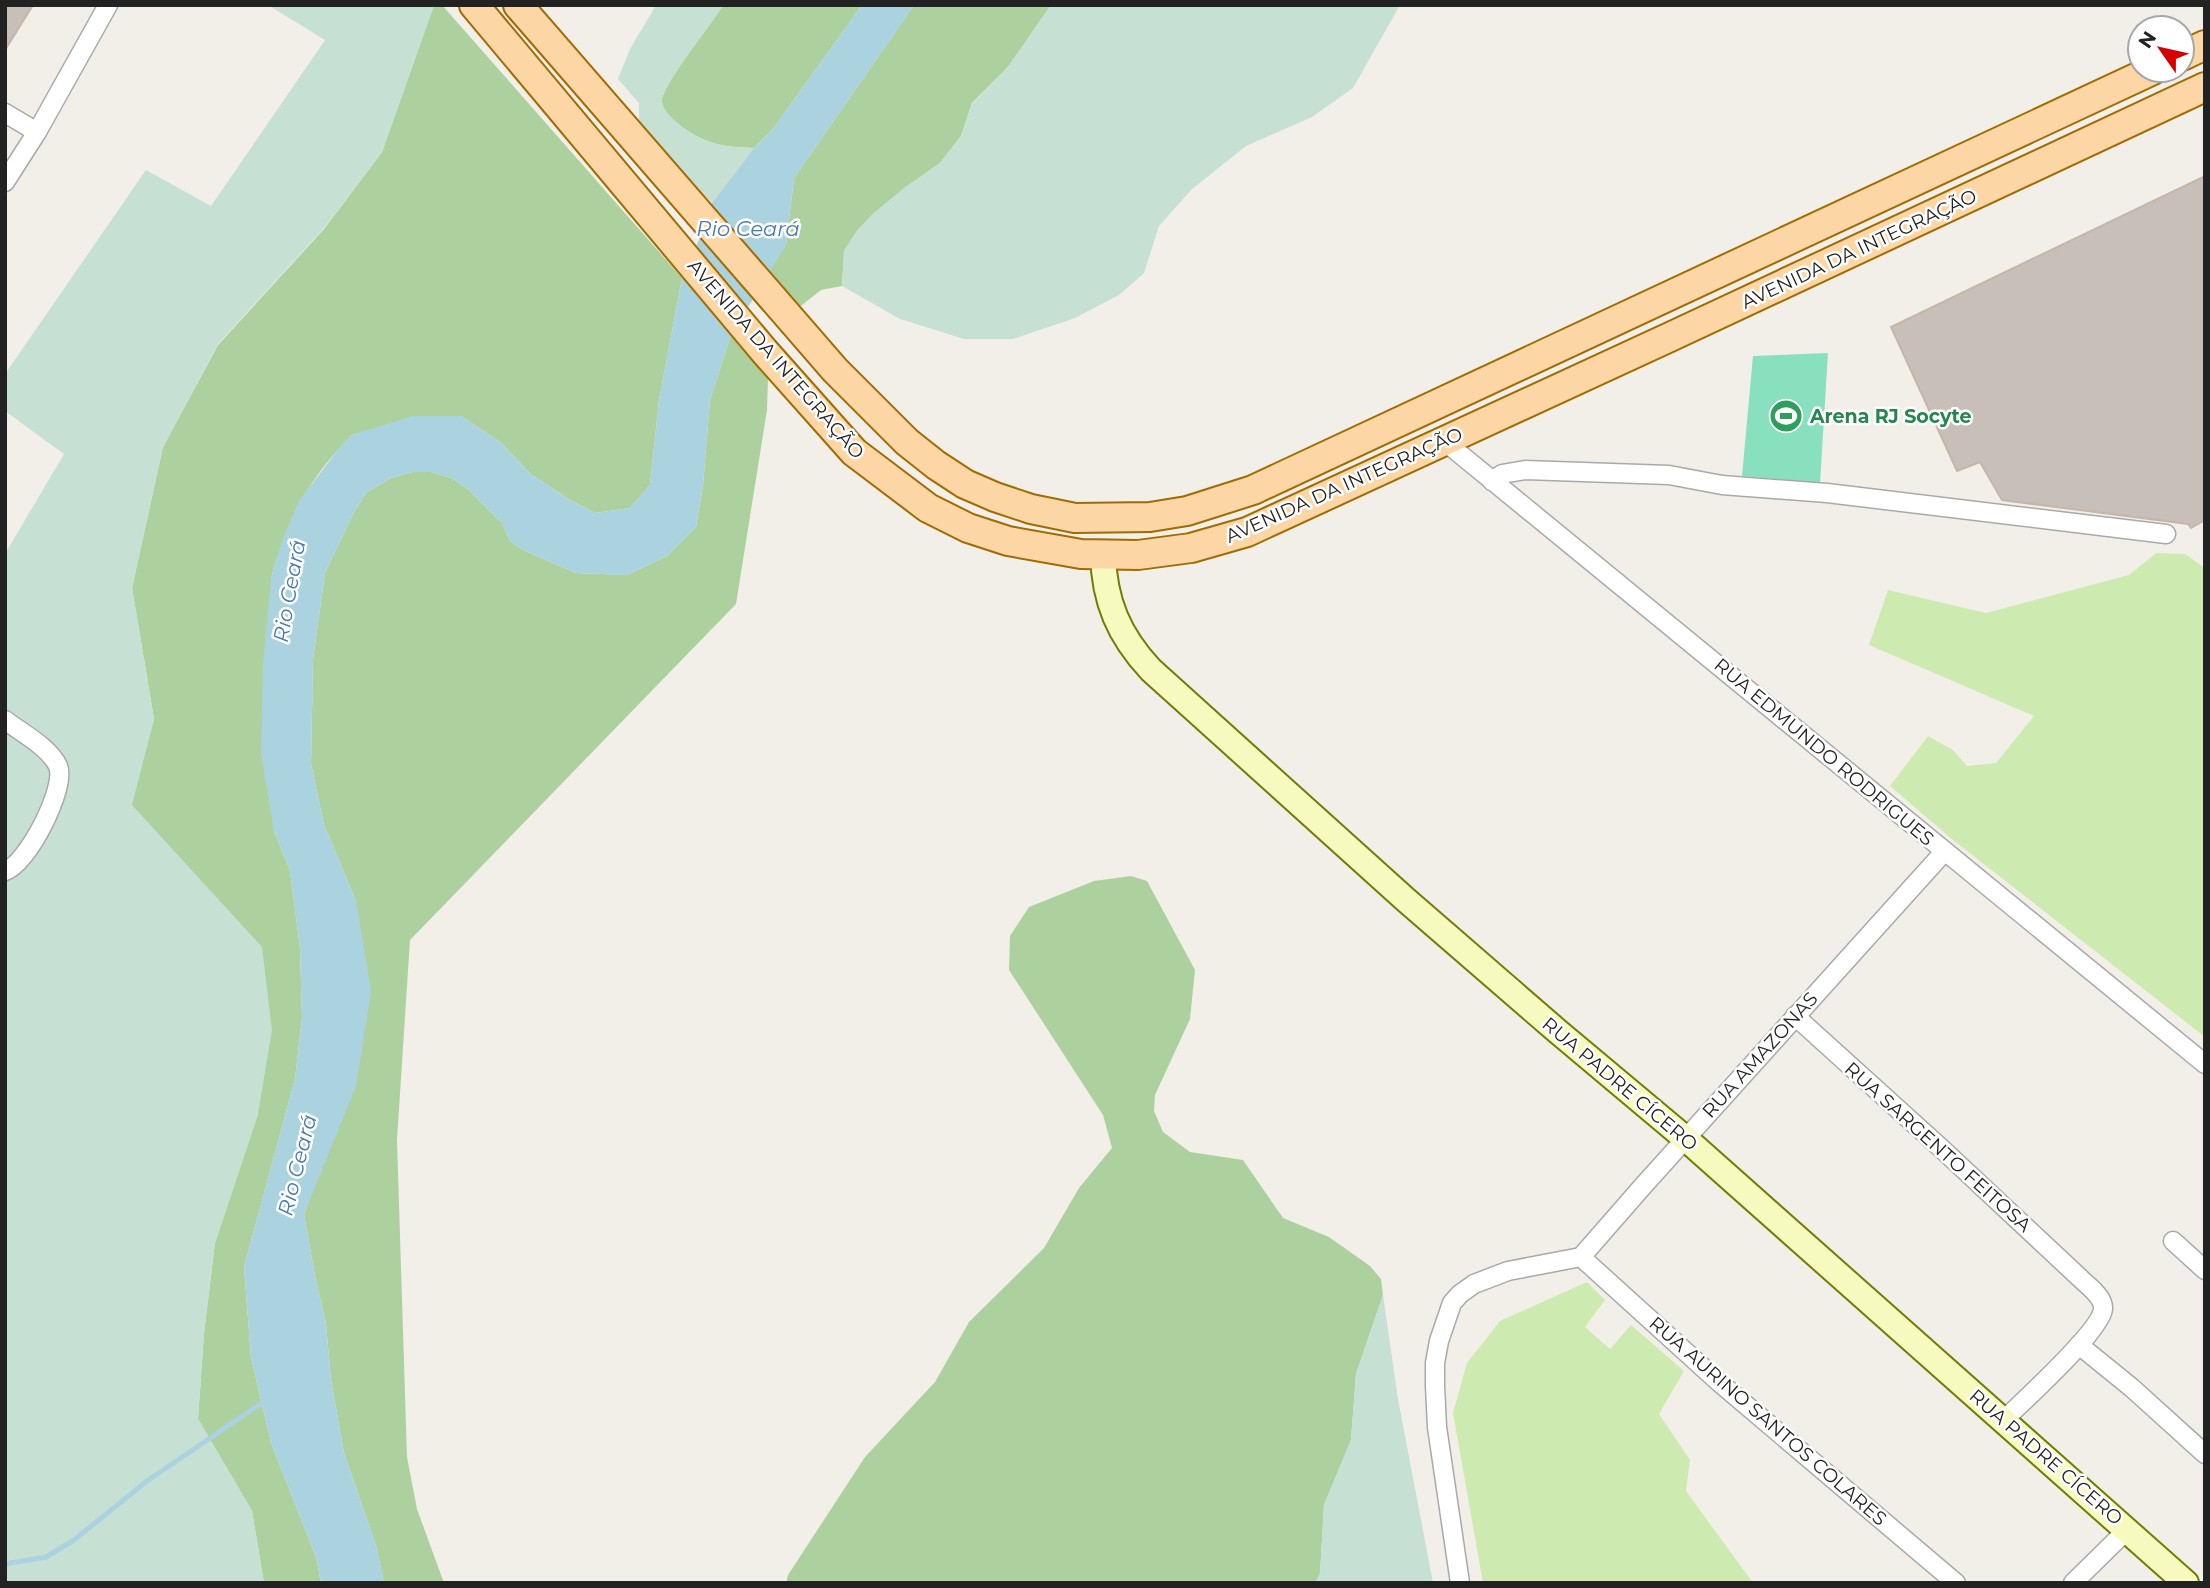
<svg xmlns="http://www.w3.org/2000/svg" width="2210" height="1588" font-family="Montserrat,sans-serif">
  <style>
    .grass { fill: #cdebb0 }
    .forest { fill: #add19e }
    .wetland { fill: #c6e0d4 }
    .pitch { fill: #88e0be }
    .water { fill: #aad3df }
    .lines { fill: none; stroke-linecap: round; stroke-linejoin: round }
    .stream { stroke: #aad3df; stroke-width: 5 }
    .building { fill: #c7bfb8; stroke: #c4b6ab; stroke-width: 2 }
    .street-casing { stroke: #a9a9a9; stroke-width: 21 }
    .secondary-casing { stroke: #707d05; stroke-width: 28 }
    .primary-casing { stroke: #a06b00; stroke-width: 32 }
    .street { stroke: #fff; stroke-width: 18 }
    .secondary { stroke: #f7fabf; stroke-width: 24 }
    .primary { stroke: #fcd6a4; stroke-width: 28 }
    .labels { text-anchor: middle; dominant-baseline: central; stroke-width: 5; stroke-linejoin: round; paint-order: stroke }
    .street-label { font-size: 19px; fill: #222; stroke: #fff }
    .leisure-label { font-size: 19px; font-weight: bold; fill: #27864d; stroke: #fff; text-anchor: start }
    .water-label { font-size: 21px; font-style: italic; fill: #4a7aab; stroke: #fff }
  </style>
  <rect width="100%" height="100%" fill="#f2efe9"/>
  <g class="grass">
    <polygon points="2156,553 2185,554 2205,568 2205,1037 1953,840 1890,786 1928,736 1953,750 1967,766 1996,763 2034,716 1869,645 1888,590 1986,613 2129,575"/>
    <polygon points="1587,1282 1605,1300 1585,1327 1610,1349 1631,1325 1684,1371 1659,1414 1690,1460 1686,1491 1753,1583 1483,1583 1453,1413 1467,1363 1500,1321"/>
  </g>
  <g class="forest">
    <path d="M434 5H442L682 278 659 400 650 485 630 508 595 513 570 500 532 475 500 442 461 416 352 435C308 479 288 519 271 578L274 831 290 871 300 948 302 1018 295 1079 244 1267 251 1357 271 1443 316 1557 321 1583H264L252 1511 198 1419 204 1333 215 1243 258 1114 131 805 154 719 132 588 163 447 218 345 324 229 382 152Z"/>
    <path d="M723 5H862L773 129 754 148C724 147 708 145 682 127 674 120 664 113 662 102 660 87 713 23 723 5Z"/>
    <polygon points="914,5 1051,5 1008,67 972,103 961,136 940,163 903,189 873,214 857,231 844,251 842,286 821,290 797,309 768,272 786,245 794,178"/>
    <polygon points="731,335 768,378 767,410 736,604 410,940 397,1140 407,1457 417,1509 444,1583 384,1583 376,1546 344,1453 331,1380 326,1324 315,1276 304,1214 325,1159 356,901 324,825 311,764 313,659 325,573 354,512 367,492 391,478 412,472 431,472 452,478 470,491 502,523 510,541 523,550 576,573 627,575 667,556 696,527 703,485 710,400"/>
    <polygon points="1131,876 1147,881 1195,970 1190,1019 1155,1095 1154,1111 1163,1132 1190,1152 1243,1160 1283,1218 1329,1237 1370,1266 1381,1279 1383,1295 1356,1374 1351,1440 1324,1505 1320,1574 1315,1583 786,1583 788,1575 865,1457 935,1382 969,1322 1044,1248 1079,1188 1112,1148 1103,1115 1009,970 1010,936 1029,907 1094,881"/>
  </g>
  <g class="wetland">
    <polygon points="268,5 434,5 382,152 324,228 218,344 163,447 132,587 154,719 132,805 262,947 272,1030 258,1114 215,1243 204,1333 198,1419 252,1511 264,1583 5,1583 5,554 64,454 5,411 5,374 146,170 211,206 325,40"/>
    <path d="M656 5H723C713 23 660 87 662 102 664 113 674 120 682 127 707 145 724 147 754 148L712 203 639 124V103L618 79 630 49Z"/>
    <polygon points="1051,5 1400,5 1353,88 1312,117 1246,146 1192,189 1159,226 1144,273 1119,295 1075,318 1013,339 964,339 900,319 842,286 844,251 857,231 873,214 903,189 940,163 961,136 972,104 1008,67"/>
    <polygon points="1383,1295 1398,1399 1433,1583 1315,1583 1320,1574 1324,1505 1351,1440 1356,1374"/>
  </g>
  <polygon class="pitch" points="1828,353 1820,483 1742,476 1753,356"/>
  <polygon class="water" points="862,5 914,5 794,178 786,245 731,335 710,400 703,485 696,527 667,556 627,575 576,573 523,550 510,541 502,523 470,491 452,478 431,472 412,472 391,478 367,492 354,512 325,573 313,659 311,764 324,825 356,901 371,991 356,1086 304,1214 315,1276 326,1324 331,1380 344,1453 376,1546 384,1583 321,1583 316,1557 271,1443 251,1357 244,1267 295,1079 302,1018 300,948 290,871 274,831 261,753 263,664 271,578 282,541 299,501 340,447 352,435 412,416 461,416 500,442 532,475 570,500 595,513 630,508 650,485 659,400 682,278 710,215 712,203 754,148 773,129"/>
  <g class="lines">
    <polyline class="stream" points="5,1564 46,1557 74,1540 147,1481 266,1400"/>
  </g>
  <g class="building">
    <polygon points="5,5 33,5 5,50"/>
    <polygon points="2205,176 2205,520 2191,528 2188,524 2002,500 1980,462 1957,471 1891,327"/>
  </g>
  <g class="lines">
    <defs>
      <g id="street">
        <polyline points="5,113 37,132"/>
        <polyline points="5,182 37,132 108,5"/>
        <polyline points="1444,441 2205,1064"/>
        <polyline points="1492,481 1502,474 1525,470 1669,475 1722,485 1827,493 2166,534"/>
        <path d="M5 720C22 733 49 747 58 766 67 787 27 865 5 871"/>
        <path d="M1795 1016 1942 1149 2081 1279C2088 1286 2104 1297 2103 1309 2101 1331 2022 1402 2004 1420"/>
        <polyline points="2173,1241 2205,1270"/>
        <polyline points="1581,1257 1720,1383 1956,1583"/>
        <polyline points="2079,1345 2132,1388 2205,1454"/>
        <polyline points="1460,1583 1437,1427 1435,1386 1435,1363 1439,1341 1452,1303 1460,1294 1474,1284 1508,1271 1581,1257 1643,1186 1944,852"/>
        <polyline points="2073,1583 2128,1529"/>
      </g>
      <path id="secondary" d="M1103 554C1104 601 1119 636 1151 670L1406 900 1556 1030 1686 1139 2186 1583"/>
      <g id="primary">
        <polyline points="474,5 765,352 854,452 928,508 968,528 1008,541 1081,554 1138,555 1191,548 1247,532 1670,337 2205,87"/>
        <polyline points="518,5 835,370 907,442 936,465 965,484 995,497 1031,509 1075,518 1150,517 1187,511 1253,490 2153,70"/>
        <polyline points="2182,56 2205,45"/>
      </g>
    </defs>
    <use href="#street" class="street-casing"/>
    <use href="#secondary" class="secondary-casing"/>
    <use href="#primary" class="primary-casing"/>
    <use href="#street" class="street"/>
    <use href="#secondary" class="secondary"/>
    <use href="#primary" class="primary"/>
  </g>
  <defs>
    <symbol id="stadium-disc" viewBox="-11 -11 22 22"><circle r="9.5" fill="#2e9e5b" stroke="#fff"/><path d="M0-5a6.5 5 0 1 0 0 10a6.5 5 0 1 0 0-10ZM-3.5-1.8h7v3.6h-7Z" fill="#fff"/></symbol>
  </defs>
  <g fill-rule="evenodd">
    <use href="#stadium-disc" x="1767" y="397" width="38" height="38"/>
  </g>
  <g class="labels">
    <g class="street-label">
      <text transform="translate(1859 249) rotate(-25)">AVENIDA DA INTEGRAÇÃO</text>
      <text transform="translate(776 359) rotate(49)">AVENIDA DA INTEGRAÇÃO</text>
      <text transform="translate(1344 485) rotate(-24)">AVENIDA DA INTEGRAÇÃO</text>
      <text transform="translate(1824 752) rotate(40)">RUA EDMUNDO RODRIGUES</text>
      <text transform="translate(1760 1055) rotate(-48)">RUA AMAZONAS</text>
      <text transform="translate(1620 1084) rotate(40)">RUA PADRE CÍCERO</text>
      <text transform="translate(1938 1147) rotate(42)">RUA SARGENTO FEITOSA</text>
      <text transform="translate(1768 1421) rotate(41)">RUA AURINO SANTOS COLARES</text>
      <text transform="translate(2046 1457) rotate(41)">RUA PADRE CÍCERO</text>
    </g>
    <g class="leisure-label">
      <text x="1810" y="416">Arena RJ Socyte</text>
    </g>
    <g class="water-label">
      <text x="748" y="228">Rio Ceará</text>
      <text transform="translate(289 591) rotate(-80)">Rio Ceará</text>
      <text transform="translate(297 1165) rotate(-76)">Rio Ceará</text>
    </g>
  </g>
  <rect width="2210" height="1588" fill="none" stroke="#222222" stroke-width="14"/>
  <g transform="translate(2161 49) rotate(304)"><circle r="33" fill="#ffffff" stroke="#a7a7a7" stroke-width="2"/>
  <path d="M0-5L12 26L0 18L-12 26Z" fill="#d40000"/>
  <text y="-10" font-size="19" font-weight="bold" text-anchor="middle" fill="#222222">N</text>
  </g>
</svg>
